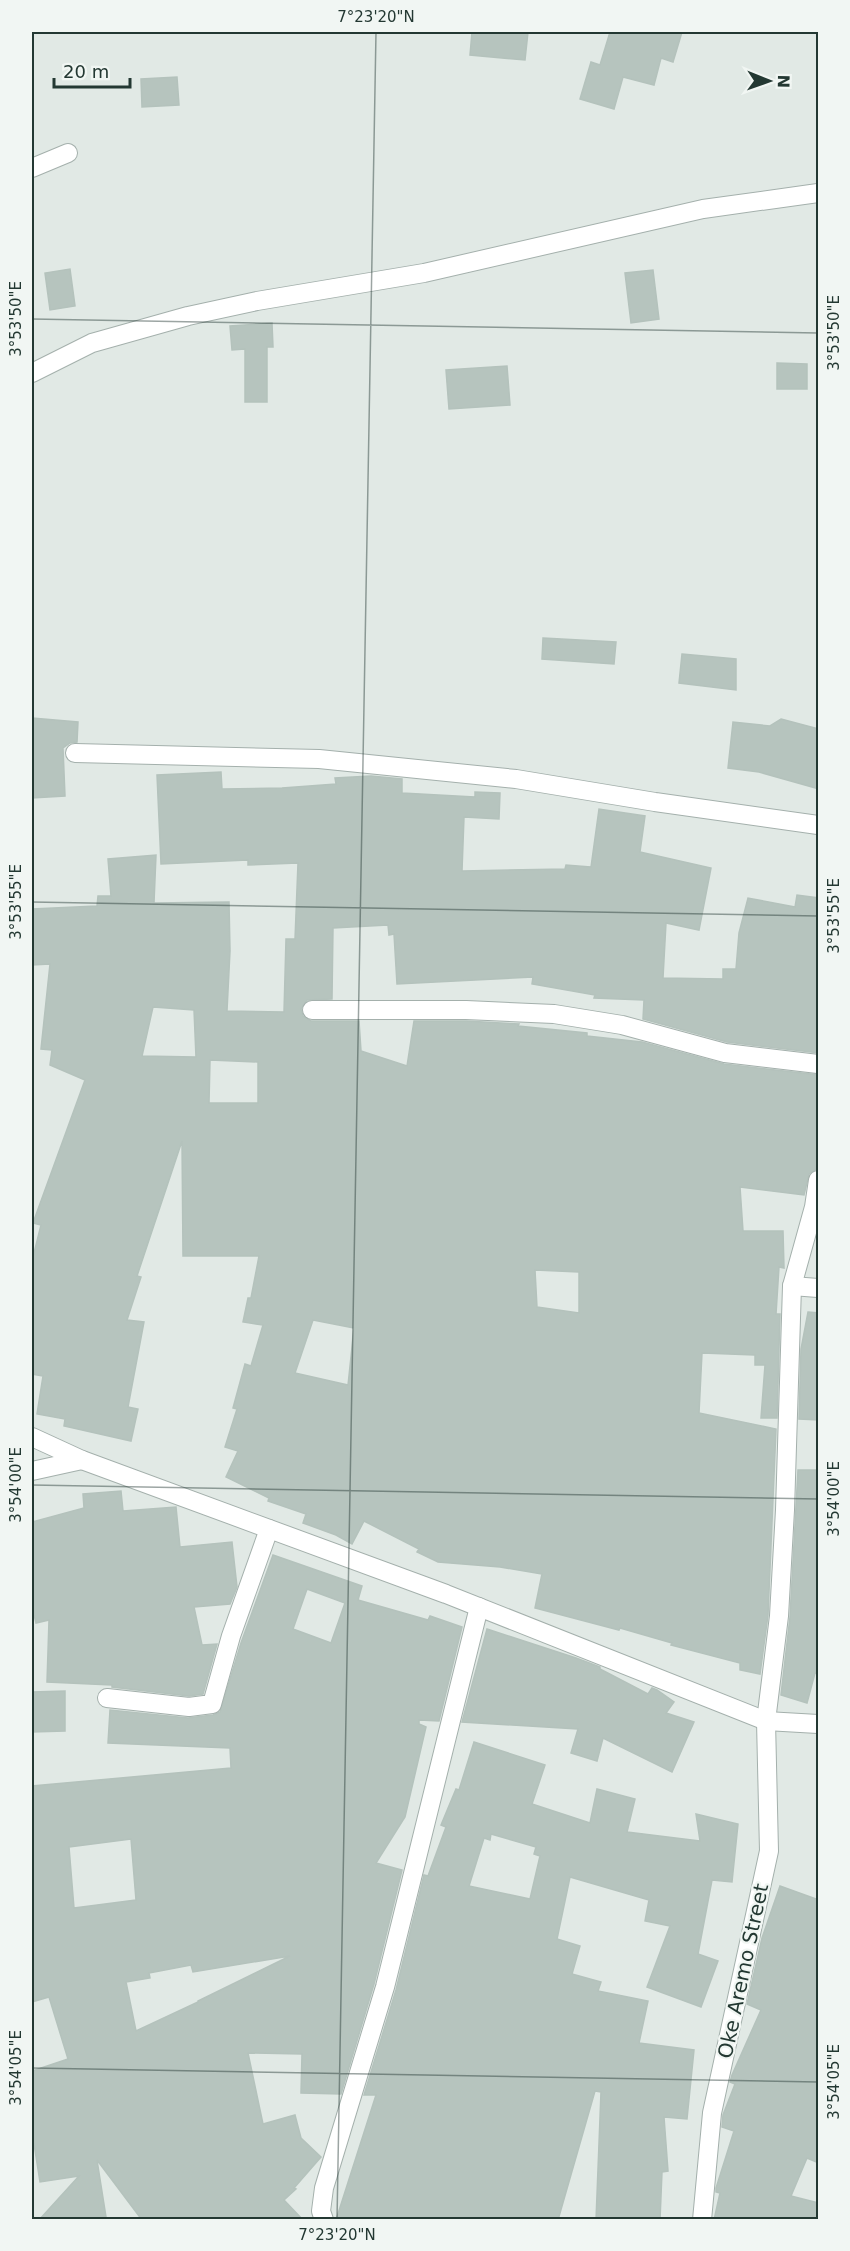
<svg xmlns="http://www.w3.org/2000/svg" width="850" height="2251" font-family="'DejaVu Sans',sans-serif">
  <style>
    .building { fill: #b6c4be; stroke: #b4c2bc; stroke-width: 1.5; fill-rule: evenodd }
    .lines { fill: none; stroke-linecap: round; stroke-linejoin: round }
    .minor-casing { stroke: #a4b0ac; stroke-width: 20 }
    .minor { stroke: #fff; stroke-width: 18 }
    .ticks { fill: none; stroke: #233832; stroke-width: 1.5; stroke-opacity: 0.45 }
    .labels { text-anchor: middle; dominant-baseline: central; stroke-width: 4.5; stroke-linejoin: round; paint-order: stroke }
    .street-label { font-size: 20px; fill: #233832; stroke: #f1f6f3 }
    .neatline { fill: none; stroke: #233832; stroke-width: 2 }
    .ticks-label { font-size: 15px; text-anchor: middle; fill: #233832 }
  </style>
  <rect width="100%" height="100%" fill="#e1e9e5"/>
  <g class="building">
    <polygon points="472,32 528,32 525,60 470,55"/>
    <polygon points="610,32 682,32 673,62 661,58 654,85 623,77 614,109 580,99 591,62 600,65"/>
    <polygon points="177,77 179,105 142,107 141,79"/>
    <polygon points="70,269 75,306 50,310 45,273"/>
    <polygon points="653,270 659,319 631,323 625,273"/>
    <polygon points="272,323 273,347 267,347 267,402 245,402 245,349 232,350 230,326"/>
    <polygon points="777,363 807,364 807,389 777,389"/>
    <polygon points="507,366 510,405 449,409 446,370"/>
    <polygon points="543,638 616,642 614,664 542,659"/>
    <polygon points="682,654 736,659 736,690 679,683"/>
    <polygon points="32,718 78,722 77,742 70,743 63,748 65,796 32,798"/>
    <polygon points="781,719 819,729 819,789 759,772 728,768 733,722 770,726"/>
    <path d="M221 772 222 789 282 788 336 784 335 778 371 776 402 779V793L475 797V792L500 793 499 819 464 817 462 871 565 869 566 865 591 867 599 809 645 816 640 852 711 868 699 930 666 923 663 978 723 979V969H736L739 933 748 898 795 907 797 895 819 898V1053L727 1042 643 1019 644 1000 594 998 595 995 532 984 533 977 397 984 394 934 389 935 388 925 333 928 332 999 307 1000 301 1009 303 1016 311 1021H359L361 1051 407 1066 414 1021H466L519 1024 518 1026 587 1033V1036L642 1042 724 1064 819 1075V1148L816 1169 809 1174 804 1195 740 1187 743 1231H783L784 1268 779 1267 776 1314H780L777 1418H761L765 1365H755V1355L702 1353 699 1413 776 1429 768 1615 760 1674 740 1670V1663L671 1645 672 1643 620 1628 619 1630 535 1608 542 1574 500 1567 438 1562 417 1552 419 1549 364 1521 352 1544 336 1535 303 1523 306 1514 268 1501 269 1498 226 1477 238 1451 225 1447 237 1409 233 1408 245 1364 251 1366 263 1325 243 1322 248 1298H251L259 1256H183L182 1141 137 1276 141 1277 127 1320 144 1322 128 1407 138 1409 131 1441 64 1426 65 1419 37 1414 43 1376 32 1374V1261L41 1225 33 1223 85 1080 50 1065 52 1050 41 1049 50 964 32 965V909L97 906 98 896H111L108 859 156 855 154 903 229 902 230 951 227 1011 284 1012 286 939H295L298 863 248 865V860L161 864 157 775ZM153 1007 194 1010 196 1057 142 1056ZM210 1060 258 1062V1103H209ZM535 1270 579 1272V1313L537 1307ZM313 1320 354 1328 348 1385 295 1373Z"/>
    <polygon points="808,1312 819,1313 819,1420 799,1419 801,1349"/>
    <polygon points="798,1470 819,1470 819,1674 815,1673 807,1703 781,1695 790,1617"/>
    <polygon points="121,1491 123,1511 176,1507 180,1547 232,1542 237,1587 230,1604 194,1607 202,1645 217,1644 203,1694 189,1696 112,1687 112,1685 47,1682 49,1620 36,1623 32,1606 32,1522 84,1508 83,1494"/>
    <path d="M273 1555 362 1586 358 1600 428 1620 430 1616 462 1627 439 1721 419 1720V1724L426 1727 405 1817 376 1863 402 1870 374 1984 341 2094 301 2093 302 2054 248 2053 263 2124 295 2115 301 2138 321 2157 294 2188 296 2189 284 2200 303 2220H142L97 2160 106 2217 89 2220H39L79 2176 40 2182 34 2144H32V2071L68 2059 49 1997 32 2002V1786L231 1768 230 1748 108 1743 110 1710 188 1718 213 1715 220 1712 241 1643ZM307 1589 345 1603 331 1643 293 1629ZM131 1839 136 1900 74 1908 69 1847ZM290 1956 198 2001V2002L136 2031 126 1982 150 1978 149 1973 191 1965 193 1972Z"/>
    <polygon points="487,1629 576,1658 600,1667 600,1669 648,1694 652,1688 657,1690 674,1702 666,1713 694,1722 672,1772 603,1738 597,1761 571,1753 578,1729 462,1722"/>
    <polygon points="65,1691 65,1731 32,1732 32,1692"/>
    <path d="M474 1742 545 1765 532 1804 590 1823 597 1789 635 1799 627 1832 700 1841 696 1814 738 1824 732 1882 712 1880 698 1954 718 1961 701 2007 647 1987 670 1926 645 1921 649 1900 570 1877 557 1939 580 1946 572 1974 601 1982 598 1991 648 2001 639 2043 694 2050 687 2119 664 2117 668 2171 662 2172 660 2220H596L601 2092 595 2091 558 2220H336L376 2095H364L396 1990 424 1875 428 1876 446 1827 441 1825 456 1789 459 1790ZM491 1834 536 1847 534 1854 540 1856 530 1899 469 1886 484 1838 490 1840Z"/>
    <polygon points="780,1886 819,1900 819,2163 807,2158 791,2196 819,2203 819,2220 714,2220 720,2193 716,2192 716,2188 734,2131 722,2127 723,2115 735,2084 730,2082 732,2075 761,2010 747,2004 762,1938"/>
  </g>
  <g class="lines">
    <defs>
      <g id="minor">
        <polyline points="32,168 68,153"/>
        <polyline points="32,373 92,343 188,316 257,301 424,273 703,209 818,193"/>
        <polyline points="75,753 319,759 516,779 655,802 818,825"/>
        <polyline points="312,1010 466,1010 554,1014 622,1025 725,1053 818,1064"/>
        <polyline points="792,1286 818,1288"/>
        <polyline points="32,1437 82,1460 446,1594 766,1721 818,1724"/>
        <polyline points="32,1471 82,1460"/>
        <polyline points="107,1698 189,1707 212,1704 231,1636 269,1529"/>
        <polyline points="324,2220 321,2211 324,2188 385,1987 479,1607"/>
        <polyline points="702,2220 712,2113 769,1851 766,1721 779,1616 785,1510 792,1286 814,1207 818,1180"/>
      </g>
    </defs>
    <use href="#minor" class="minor-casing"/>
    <use href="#minor" class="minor"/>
  </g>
  <path class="ticks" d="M32 319 818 333M32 902 818 916M32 1485 818 1499M32 2068 818 2082M337 2220 376 32"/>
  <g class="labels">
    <g class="street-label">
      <text transform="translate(743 1971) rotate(-78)">Oke Aremo Street</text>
    </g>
  </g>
  <rect width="850" height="2251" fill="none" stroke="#f1f6f3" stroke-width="66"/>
  <g transform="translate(769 81) rotate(91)" stroke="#f1f6f3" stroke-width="4.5" paint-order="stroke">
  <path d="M0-4.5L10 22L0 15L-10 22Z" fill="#233832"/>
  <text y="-9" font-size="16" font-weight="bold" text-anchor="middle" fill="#233832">N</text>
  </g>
  <path d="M54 78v9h76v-9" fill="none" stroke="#233832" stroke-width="3"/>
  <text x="63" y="78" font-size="18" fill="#233832" stroke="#f1f6f3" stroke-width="4.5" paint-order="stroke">20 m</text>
  <rect x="33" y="33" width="784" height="2185" class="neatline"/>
  <g class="ticks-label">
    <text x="376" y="22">7°23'20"N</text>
    <text transform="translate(16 319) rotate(-90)" y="5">3°53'50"E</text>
    <text transform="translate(834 333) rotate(-90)" y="5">3°53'50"E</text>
    <text transform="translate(16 902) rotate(-90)" y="5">3°53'55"E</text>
    <text transform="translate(834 916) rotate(-90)" y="5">3°53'55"E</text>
    <text transform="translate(16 1485) rotate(-90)" y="5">3°54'00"E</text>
    <text transform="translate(834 1499) rotate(-90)" y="5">3°54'00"E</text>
    <text transform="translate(16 2068) rotate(-90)" y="5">3°54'05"E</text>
    <text transform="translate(834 2082) rotate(-90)" y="5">3°54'05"E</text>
    <text x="337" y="2240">7°23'20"N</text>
  </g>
</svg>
